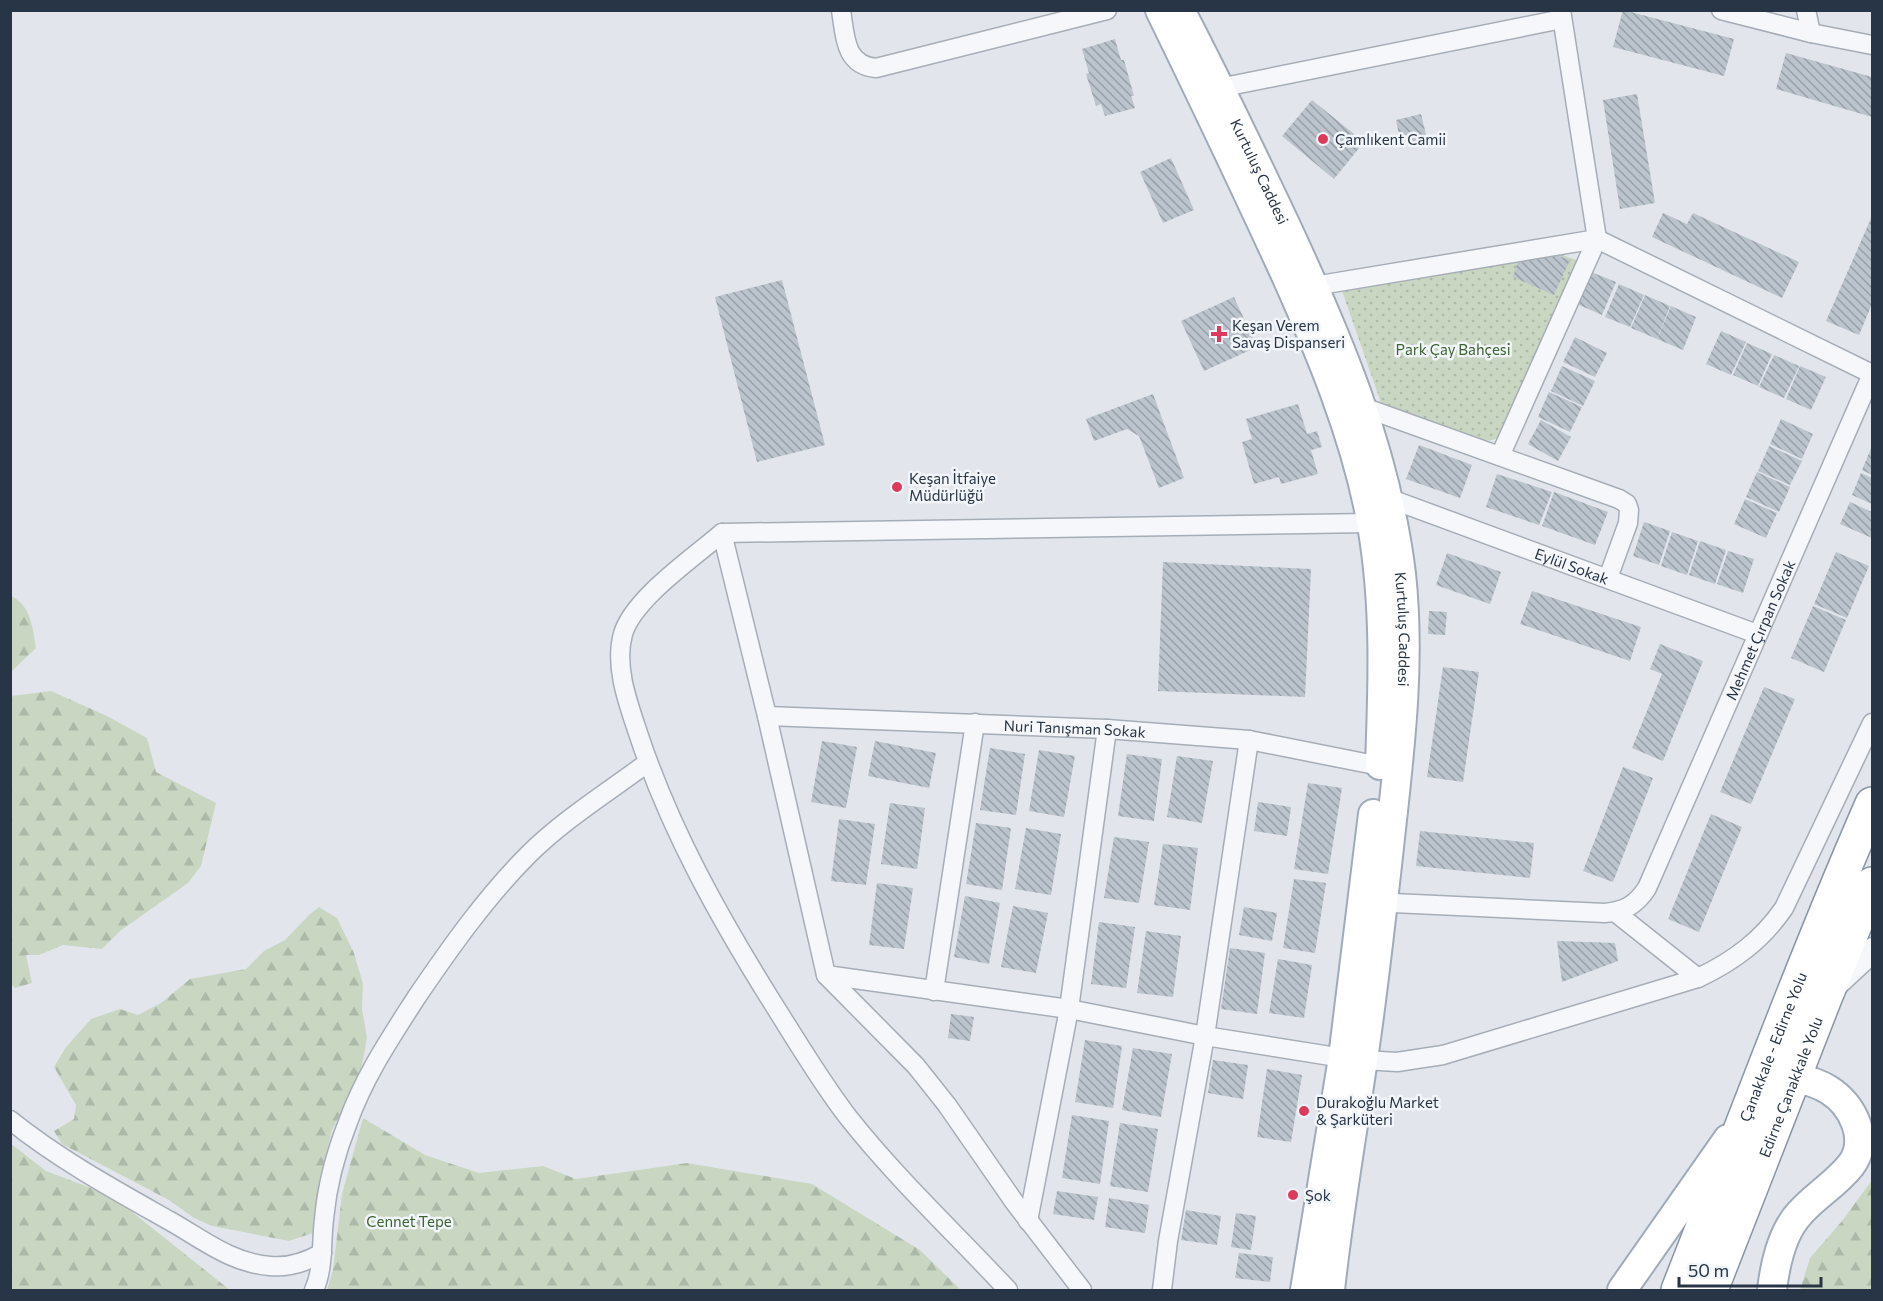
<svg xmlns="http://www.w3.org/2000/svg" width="1883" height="1301" font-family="Commissioner,sans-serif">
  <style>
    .forest { fill: url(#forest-firs) }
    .park { fill: url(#park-dots) }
    .building { fill: url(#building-back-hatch) }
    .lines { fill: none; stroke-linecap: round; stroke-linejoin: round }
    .street-casing { stroke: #a6adb7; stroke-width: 21 }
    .primary-casing { stroke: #a0abb9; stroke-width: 32 }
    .highway-casing { stroke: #8795a4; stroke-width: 36 }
    .street { stroke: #f5f7fa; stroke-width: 18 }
    .primary { stroke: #fff; stroke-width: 28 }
    .highway { stroke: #fff; stroke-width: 33 }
    .poi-dot { fill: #de3a5d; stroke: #f2f5f9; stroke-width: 2 }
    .labels { text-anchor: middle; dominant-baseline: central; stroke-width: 5; stroke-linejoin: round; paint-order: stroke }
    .poi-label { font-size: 15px; fill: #283546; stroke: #f2f5f9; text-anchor: start }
    .street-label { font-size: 15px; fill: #283546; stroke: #f2f5f9 }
    .park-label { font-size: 15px; fill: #3f6433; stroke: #f2f5f9 }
  </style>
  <defs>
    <pattern id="forest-firs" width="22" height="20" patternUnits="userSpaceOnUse" patternTransform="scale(1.5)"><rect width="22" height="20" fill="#c9d7c2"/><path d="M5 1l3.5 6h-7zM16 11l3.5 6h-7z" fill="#adb9a8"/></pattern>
    <pattern id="park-dots" width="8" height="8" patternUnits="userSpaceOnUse" patternTransform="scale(1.5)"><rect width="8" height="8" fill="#c9d7c2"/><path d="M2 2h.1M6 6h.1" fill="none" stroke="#adb9a8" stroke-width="1.8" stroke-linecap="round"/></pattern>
    <pattern id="building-back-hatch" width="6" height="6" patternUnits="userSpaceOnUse" patternTransform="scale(1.5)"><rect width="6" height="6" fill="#bbc3cc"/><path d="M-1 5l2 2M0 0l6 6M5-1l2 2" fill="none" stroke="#989fa7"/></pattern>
  </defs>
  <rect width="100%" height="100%" fill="#e2e6ec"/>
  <g class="forest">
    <path d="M11 596C31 605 33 629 36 648L11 672Z"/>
    <polygon points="51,691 107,716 147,738 156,772 216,803 201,866 188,883 120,931 102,949 63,945 39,955 26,955 32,983 15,988 10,983 11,696"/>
    <polygon points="319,907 337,918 354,953 363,984 362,1009 367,1038 362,1065 351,1093 332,1130 320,1177 317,1214 313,1233 289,1241 212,1226 194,1218 169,1200 62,1144 54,1131 74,1119 76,1105 54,1067 66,1047 91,1019 120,1009 138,1015 161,1003 190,979 246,969 264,951 285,940 309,915"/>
    <polygon points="363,1118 425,1155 479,1173 543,1166 576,1179 687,1163 812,1184 920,1250 961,1290 327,1290 333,1270 342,1194"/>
    <polygon points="10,1143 46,1171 112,1196 230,1290 11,1290"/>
    <polygon points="1872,1180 1872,1290 1800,1290 1810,1258 1842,1221"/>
  </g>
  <polygon class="park" points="1550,251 1577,260 1498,437 1493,440 1482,441 1382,406 1341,288"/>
  <g class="building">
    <polygon points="1623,10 1734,39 1724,76 1613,47"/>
    <polygon points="1115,39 1121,60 1124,60 1134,96 1131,96 1135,108 1105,116 1101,104 1096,106 1086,74 1089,73 1082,49"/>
    <polygon points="1786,53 1872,77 1872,117 1776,89"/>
    <polygon points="1637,94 1655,203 1620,209 1603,100"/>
    <polygon points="1312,100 1364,142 1334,179 1282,136"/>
    <polygon points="1421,114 1427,139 1401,145 1396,120"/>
    <polygon points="1171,158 1194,210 1163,223 1140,172"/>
    <polygon points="1663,213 1687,224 1693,213 1799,262 1782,298 1652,237"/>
    <polygon points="1872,216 1872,304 1859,335 1826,321"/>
    <polygon points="1550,253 1570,260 1554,295 1513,277 1519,258"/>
    <polygon points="1591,272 1616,282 1602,315 1577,304"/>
    <polygon points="782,280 825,445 757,462 715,297"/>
    <polygon points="1619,284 1644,295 1630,327 1605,317"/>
    <polygon points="1645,295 1670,306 1657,339 1631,328"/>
    <polygon points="1234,297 1257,347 1204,371 1181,321"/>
    <polygon points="1671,306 1696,317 1683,350 1657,339"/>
    <polygon points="1721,331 1746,342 1731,375 1706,364"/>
    <polygon points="1575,337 1607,353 1595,377 1563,362"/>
    <polygon points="1747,343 1772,354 1758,386 1733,375"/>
    <polygon points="1774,355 1799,366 1784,398 1759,387"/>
    <polygon points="1562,366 1595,381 1583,406 1551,391"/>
    <polygon points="1800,366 1826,377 1811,410 1786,399"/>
    <polygon points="1549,392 1582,407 1570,432 1538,417"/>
    <polygon points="1153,394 1184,478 1159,488 1139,436 1127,429 1094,441 1086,419"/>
    <polygon points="1298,404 1307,434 1317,431 1322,447 1311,450 1318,474 1281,484 1279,477 1254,484 1242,442 1252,439 1246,419"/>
    <polygon points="1781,419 1813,434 1802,459 1770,444"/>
    <polygon points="1541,420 1571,437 1558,461 1528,444"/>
    <polygon points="1419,445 1472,465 1460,498 1406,479"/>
    <polygon points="1769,446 1802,461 1790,485 1758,471"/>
    <polygon points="1872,446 1872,475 1862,470"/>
    <polygon points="1757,472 1790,487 1779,512 1746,497"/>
    <polygon points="1861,473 1872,478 1872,504 1852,495"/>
    <polygon points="1497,474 1552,492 1539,525 1486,507"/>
    <polygon points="1554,492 1608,512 1595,545 1542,526"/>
    <polygon points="1745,499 1777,513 1766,538 1734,524"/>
    <polygon points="1850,502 1872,512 1872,538 1840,524"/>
    <polygon points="1644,522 1670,531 1659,565 1633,556"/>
    <polygon points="1672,532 1698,541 1687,575 1661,566"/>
    <polygon points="1700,541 1726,550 1715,584 1689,575"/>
    <polygon points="1728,551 1754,559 1743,593 1717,584"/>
    <polygon points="1836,552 1869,566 1847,618 1814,604"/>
    <polygon points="1447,553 1501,572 1490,604 1436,585"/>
    <polygon points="1163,562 1311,569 1305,697 1158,691"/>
    <polygon points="1532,591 1641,627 1630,661 1520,624"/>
    <polygon points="1813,606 1846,620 1824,672 1791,658"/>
    <polygon points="1429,611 1447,612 1445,635 1428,634"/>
    <polygon points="1660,644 1703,661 1663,761 1632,748 1662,674 1650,669"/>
    <polygon points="1443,667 1479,672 1463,782 1427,777"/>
    <polygon points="1764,687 1795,699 1751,804 1720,792"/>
    <polygon points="822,741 857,747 846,808 811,802"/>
    <polygon points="875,741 936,753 929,788 868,776"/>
    <polygon points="990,748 1025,754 1016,815 980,810"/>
    <polygon points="1039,750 1075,756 1064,817 1029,811"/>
    <polygon points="1127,754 1162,759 1154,821 1118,816"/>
    <polygon points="1177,756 1213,761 1202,823 1167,817"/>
    <polygon points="1623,767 1653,778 1613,882 1583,871"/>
    <polygon points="1308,783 1342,788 1328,874 1294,869"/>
    <polygon points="1258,802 1291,807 1287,836 1254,831"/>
    <polygon points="890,803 925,808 917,869 881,864"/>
    <polygon points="1711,814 1742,827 1699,932 1668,919"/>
    <polygon points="839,819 875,824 866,885 831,881"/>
    <polygon points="976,823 1011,828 1002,890 966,884"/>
    <polygon points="1026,828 1061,834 1051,895 1015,889"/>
    <polygon points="1420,831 1534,843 1530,878 1416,866"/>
    <polygon points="1114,837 1149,842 1139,903 1104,898"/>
    <polygon points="1163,844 1198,848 1190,910 1154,905"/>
    <polygon points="1294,879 1326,883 1315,953 1283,948"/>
    <polygon points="877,883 913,888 904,949 869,945"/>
    <polygon points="965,896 1000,903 989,964 954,957"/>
    <polygon points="1013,906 1048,913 1036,973 1001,967"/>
    <polygon points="1244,907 1277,913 1272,941 1239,935"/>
    <polygon points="1099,922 1135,927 1126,988 1091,984"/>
    <polygon points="1146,931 1181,936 1173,997 1137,993"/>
    <polygon points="1557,941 1615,943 1618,961 1562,982"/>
    <polygon points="1230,948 1265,953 1257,1014 1221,1009"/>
    <polygon points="1278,959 1312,965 1304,1018 1269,1013"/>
    <polygon points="951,1014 974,1017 970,1041 948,1038"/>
    <polygon points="1085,1040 1122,1046 1113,1108 1075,1102"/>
    <polygon points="1133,1048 1172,1054 1161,1117 1122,1110"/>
    <polygon points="1213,1060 1248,1065 1243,1099 1208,1093"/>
    <polygon points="1267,1069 1302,1075 1291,1142 1257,1137"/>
    <polygon points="1072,1115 1109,1121 1100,1184 1062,1178"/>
    <polygon points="1120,1123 1158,1129 1148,1192 1110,1186"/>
    <polygon points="1057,1191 1098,1197 1094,1220 1053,1214"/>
    <polygon points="1109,1198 1149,1205 1145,1233 1105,1227"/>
    <polygon points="1186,1210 1221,1216 1217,1245 1181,1240"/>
    <polygon points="1236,1213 1256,1216 1251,1250 1231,1247"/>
    <polygon points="1239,1253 1273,1257 1270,1282 1235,1278"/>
  </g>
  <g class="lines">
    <defs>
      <g id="street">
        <path d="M841 10C845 35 844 65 876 68L1107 10"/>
        <polyline points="1721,10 1811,33 1872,45"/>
        <polyline points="1806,10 1811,33"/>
        <polyline points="1219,88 1562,19"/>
        <polyline points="1314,286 1597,239 1872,374"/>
        <polyline points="1363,407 1619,499 1627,504 1629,510 1628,523 1608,578"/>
        <polyline points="1500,456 1597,239 1561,10"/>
        <path id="s1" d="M1388 498 1757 634"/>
        <polyline points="722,533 767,716 826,975 1069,1009 1205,1036 1343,1058"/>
        <path id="s2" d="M767 716 1107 729 1249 740 1380 766"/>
        <path id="s3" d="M1372 902 1605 913C1625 911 1636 905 1647 888L1872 374"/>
        <polyline points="1615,912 1698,978"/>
        <polyline points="826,975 916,1066 947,1105 1015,1203 1082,1290"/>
        <polyline points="1837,987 1864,962 1872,947"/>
        <polyline points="934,991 975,723"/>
        <path d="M1363 1060 1397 1062 1443 1055 1698 978C1734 961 1762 940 1784 908L1872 723"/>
        <path d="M10 1120C60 1160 115 1190 170 1221 202 1239 231 1263 270 1266 289 1268 306 1262 322 1253"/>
        <polyline points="1028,1221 1069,1009 1107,729"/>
        <path d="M314 1290C324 1268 321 1243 324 1219 327 1186 336 1152 348 1122 364 1077 391 1037 416 998 450 948 486 897 528 855 563 820 608 792 647 763"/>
        <path d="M1008 1290C955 1233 897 1179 848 1117 821 1082 798 1043 774 1005 720 919 670 830 638 733 628 703 614 666 623 634 633 599 693 558 722 533L1371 523"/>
        <polyline points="1162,1290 1168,1241 1205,1036 1249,740"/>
      </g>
      <g id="primary">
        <path d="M1160 10C1202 96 1243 182 1283 269 1320 351 1356 436 1372 525 1386 605 1383 684 1380 765"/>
        <path id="s4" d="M1180 10C1217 81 1252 154 1286 226 1338 338 1386 450 1401 574 1411 665 1399 756 1389 847 1381 920 1373 993 1362 1066 1351 1140 1338 1215 1330 1290"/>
        <polyline points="1305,1290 1343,1058 1373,814"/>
        <polyline points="1622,1290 1728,1139"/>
        <path d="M1772 1290C1775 1265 1782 1232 1800 1213 1815 1196 1836 1184 1851 1165 1870 1140 1853 1105 1829 1090 1818 1083 1807 1080 1794 1077"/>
      </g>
      <g id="highway">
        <path id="s5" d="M1678 1290C1742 1128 1802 964 1872 804"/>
        <path id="s6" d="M1711 1290 1825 998 1872 884"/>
      </g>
    </defs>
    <use href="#street" class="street-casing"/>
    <use href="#primary" class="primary-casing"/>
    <use href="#highway" class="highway-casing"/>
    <use href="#street" class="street"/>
    <use href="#primary" class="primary"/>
    <use href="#highway" class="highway"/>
  </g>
  <g class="poi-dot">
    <circle cx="1323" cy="139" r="6"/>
    <path d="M1216 325h6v6h6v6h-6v6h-6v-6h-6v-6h6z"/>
    <circle cx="897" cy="487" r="6"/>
    <circle cx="1304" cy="1111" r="6"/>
    <circle cx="1293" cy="1195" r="6"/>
  </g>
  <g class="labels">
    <g class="poi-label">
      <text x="1335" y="139">Çamlıkent Camii</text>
      <text x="1232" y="325">Keşan Verem<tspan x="1232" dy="17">Savaş Dispanseri</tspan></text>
      <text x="909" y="478">Keşan İtfaiye<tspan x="909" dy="17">Müdürlüğü</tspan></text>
      <text x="1316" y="1102">Durakoğlu Market<tspan x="1316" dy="17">&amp; Şarküteri</tspan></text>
      <text x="1305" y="1195">Şok</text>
    </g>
    <g class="street-label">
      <text stroke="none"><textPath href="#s4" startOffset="180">Kurtuluş Caddesi</textPath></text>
      <text stroke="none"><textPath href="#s1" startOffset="196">Eylül Sokak</textPath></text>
      <text stroke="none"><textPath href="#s4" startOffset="664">Kurtuluş Caddesi</textPath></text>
      <text stroke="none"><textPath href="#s3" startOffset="566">Mehmet Çırpan Sokak</textPath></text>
      <text stroke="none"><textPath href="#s2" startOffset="308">Nuri Tanışman Sokak</textPath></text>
      <text stroke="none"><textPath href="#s5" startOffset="261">Çanakkale - Edirne Yolu</textPath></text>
      <text stroke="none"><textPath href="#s6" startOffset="218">Edirne Çanakkale Yolu</textPath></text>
    </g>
    <g class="park-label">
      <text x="1453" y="349">Park Çay Bahçesi</text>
      <text x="409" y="1221">Cennet Tepe</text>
    </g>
  </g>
  <rect width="1883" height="1301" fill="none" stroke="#283546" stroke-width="24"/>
  <path d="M1679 1277v9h142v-9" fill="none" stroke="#283546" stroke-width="3"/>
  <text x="1688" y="1277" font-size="18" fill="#283546" stroke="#f2f5f9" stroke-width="4.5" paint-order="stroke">50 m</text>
</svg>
